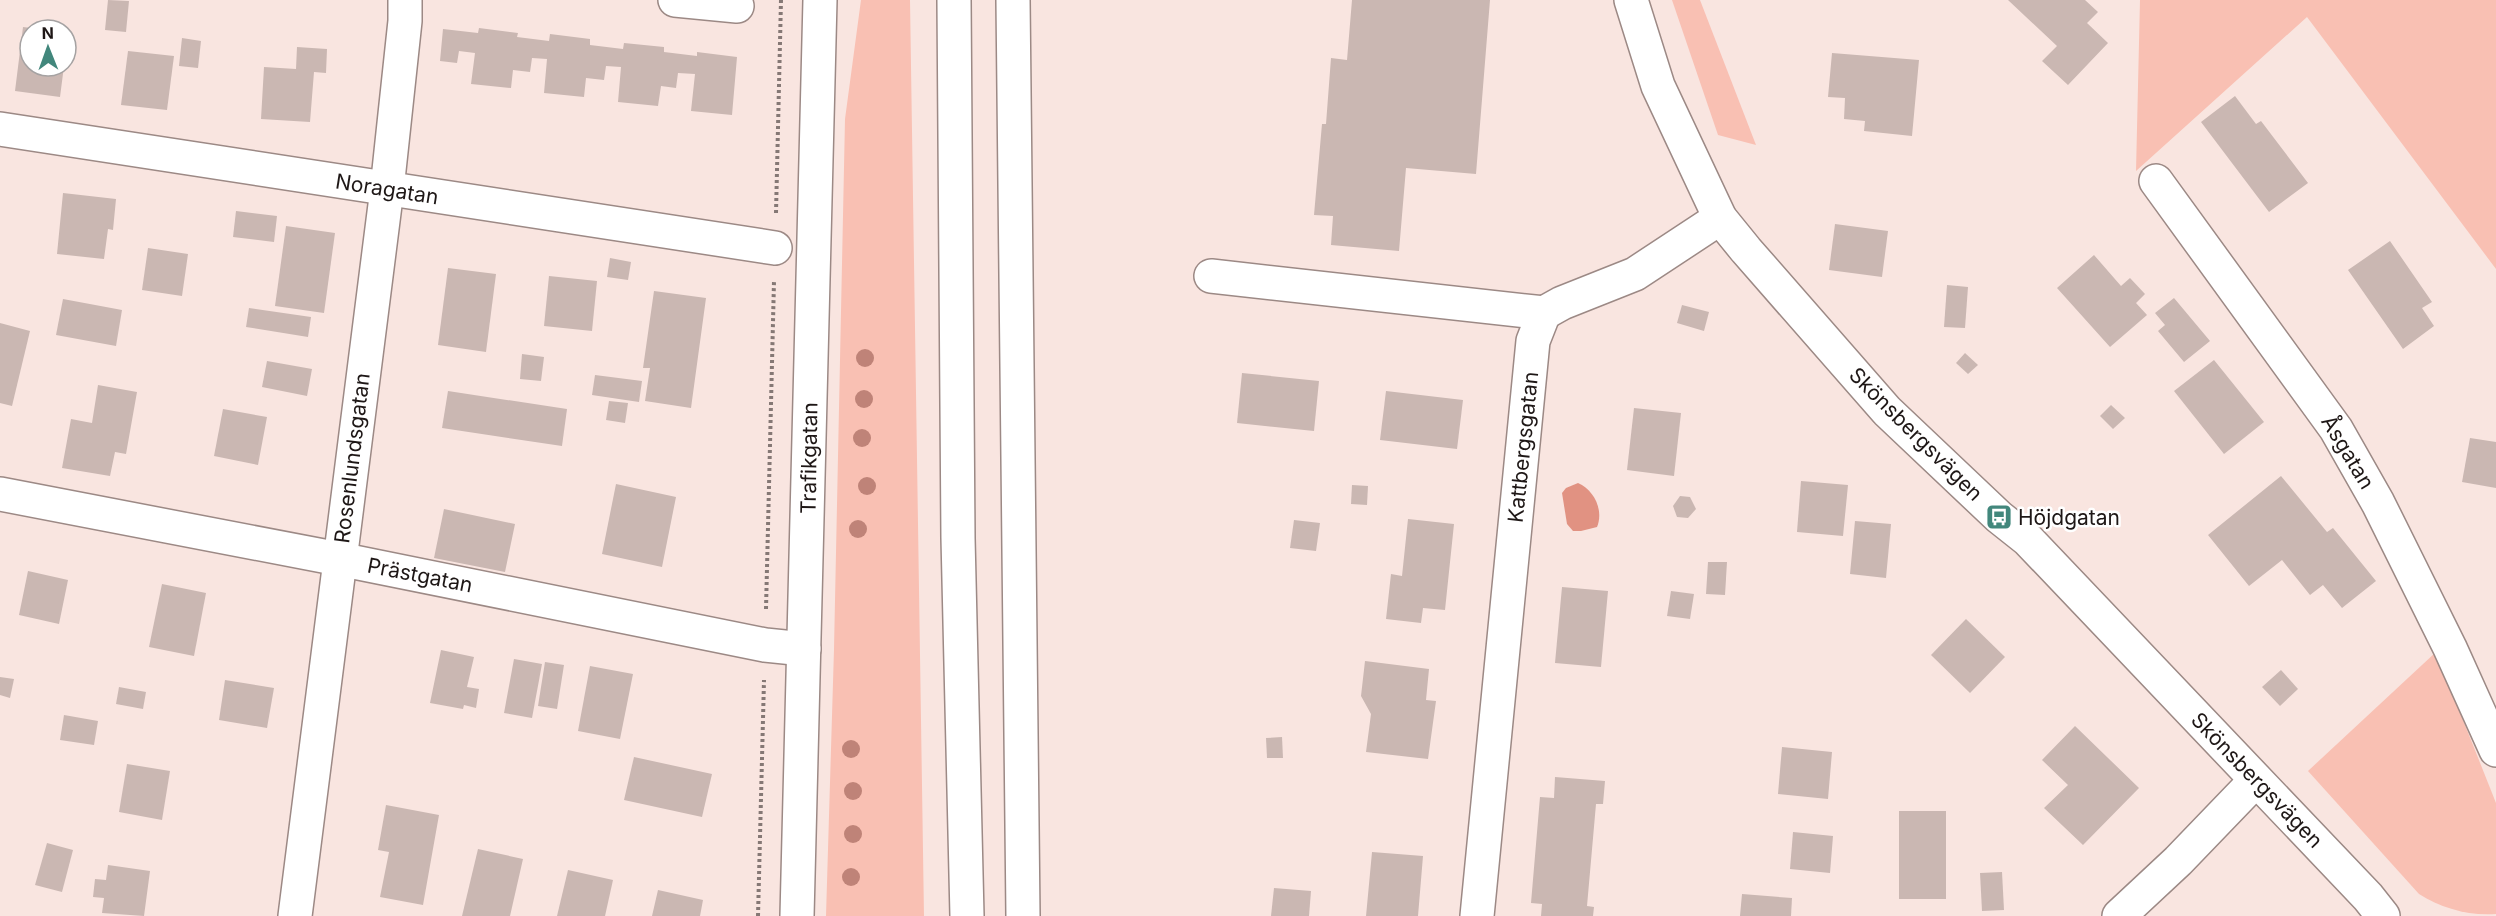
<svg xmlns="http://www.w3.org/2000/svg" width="2496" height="916" font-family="Inter,sans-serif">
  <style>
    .green { fill: #f9c0b3 }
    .water { fill: #e19282 }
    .building { fill: #cab7b2 }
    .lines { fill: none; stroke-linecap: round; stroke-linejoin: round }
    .street-casing { stroke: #9c8985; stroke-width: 36 }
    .secondary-casing { stroke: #9c8985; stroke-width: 36 }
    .highway-casing { stroke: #9c8985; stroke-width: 36 }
    .path { stroke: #857875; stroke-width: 4; stroke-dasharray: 3 3; stroke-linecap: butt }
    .street { stroke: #fff; stroke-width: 33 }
    .secondary { stroke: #fff; stroke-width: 33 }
    .highway { stroke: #fff; stroke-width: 33 }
    .tree { fill: #bf8378 }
    .labels { text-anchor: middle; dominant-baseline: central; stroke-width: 5; stroke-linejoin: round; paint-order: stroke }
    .street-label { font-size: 21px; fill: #1e1716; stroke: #fff }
    .poi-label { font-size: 21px; fill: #1e1716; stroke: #fff; text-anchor: start }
  </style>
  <rect width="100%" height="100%" fill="#f9e5e0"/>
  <g class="green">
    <polygon points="861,0 910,0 924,916 826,916 834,649 845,119"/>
    <polygon points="1672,0 1700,0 1756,145 1718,135"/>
    <polygon points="2140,0 2496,0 2496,269 2307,17 2136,171"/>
    <path d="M2436 652 2496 803V914C2468 916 2441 908 2419 894L2308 771Z"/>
  </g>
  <path class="water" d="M1578 483C1594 490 1604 510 1597 527L1581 531H1573L1567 524 1562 493 1566 488Z"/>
  <g class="building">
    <polygon points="108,0 129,1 126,32 105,30"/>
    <polygon points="1352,0 1490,0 1476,174 1406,168 1399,251 1331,245 1333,216 1314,215 1322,124 1326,124 1331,58 1347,60"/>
    <polygon points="2008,0 2085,0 2098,12 2087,23 2108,43 2068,85 2042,61 2057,46"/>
    <polygon points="23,27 39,29 30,30 30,66 64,66 60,97 15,91"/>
    <polygon points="479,28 518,33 517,37 549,41 550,34 590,39 590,45 623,49 624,43 664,47 664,52 697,56 697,52 737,57 732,115 691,111 695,74 678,73 676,88 661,86 658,106 618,102 621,67 606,66 604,80 586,78 584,97 544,93 547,59 532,58 530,72 513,70 511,88 471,84 475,53 459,51 457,63 440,61 443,29 478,33"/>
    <polygon points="182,38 201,41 198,68 179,66"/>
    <polygon points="297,47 327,49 326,73 314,72 310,122 261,119 264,67 296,69"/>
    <polygon points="128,51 174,56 167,110 121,105"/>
    <polygon points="1832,53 1919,60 1912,136 1864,131 1865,121 1844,119 1845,98 1828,97"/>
    <polygon points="2235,96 2256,124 2261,121 2308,183 2269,212 2201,122"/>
    <polygon points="63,193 116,199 113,230 108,229 104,259 57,254"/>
    <polygon points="236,211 277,216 274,242 233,237"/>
    <polygon points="1835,224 1888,231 1882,277 1829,270"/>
    <polygon points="286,226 335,233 324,313 275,306"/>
    <polygon points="2390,241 2432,302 2422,308 2434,326 2403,349 2348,270"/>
    <polygon points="148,248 188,254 182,296 142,290"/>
    <polygon points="2094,255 2121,286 2130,278 2145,294 2136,303 2147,315 2110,347 2057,288"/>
    <polygon points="610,258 631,262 628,280 607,277"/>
    <polygon points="448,268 496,274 486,352 438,345"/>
    <polygon points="549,276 597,281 592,331 544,326"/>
    <polygon points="1947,285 1968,287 1965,328 1944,327"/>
    <polygon points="654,291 706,298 691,408 645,401 650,368 643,368"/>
    <polygon points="2174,298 2210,341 2184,362 2158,331 2165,325 2155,313"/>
    <polygon points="63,299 122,310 116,346 56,335"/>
    <polygon points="1682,305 1709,312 1704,331 1677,323"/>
    <polygon points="249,308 311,317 308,337 246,327"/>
    <polygon points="0,323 30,331 12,406 0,403"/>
    <polygon points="1965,353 1978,365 1968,374 1956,363"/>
    <polygon points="522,354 544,357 541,381 520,379"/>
    <polygon points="2214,360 2264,422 2224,454 2174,391"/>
    <polygon points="267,361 312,369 307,396 262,387"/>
    <polygon points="1242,373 1319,381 1314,431 1237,423"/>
    <polygon points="595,375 642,381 639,402 592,395"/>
    <polygon points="98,385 137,392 126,454 115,452 110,476 62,468 71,419 92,423"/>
    <polygon points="448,391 567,409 562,446 442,428"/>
    <polygon points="1386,391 1463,400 1457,449 1380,440"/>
    <polygon points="609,401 628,403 625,423 606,420"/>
    <polygon points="2111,405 2125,418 2113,429 2100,416"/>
    <polygon points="1634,408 1681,413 1674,476 1627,470"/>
    <polygon points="223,409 267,417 258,465 214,456"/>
    <polygon points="2470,438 2496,442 2496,488 2462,482"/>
    <polygon points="2281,476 2327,532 2333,528 2376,581 2342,608 2323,585 2310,595 2282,560 2249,586 2208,535"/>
    <polygon points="1801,481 1848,485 1843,536 1797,532"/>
    <polygon points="616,484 676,497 662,567 602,554"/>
    <polygon points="1352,485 1368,486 1367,505 1351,504"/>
    <polygon points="1680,496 1690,497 1696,509 1688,518 1677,517 1673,506"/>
    <polygon points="444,509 515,524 505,572 434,558"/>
    <polygon points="1408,519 1454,524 1445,610 1423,608 1421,623 1386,619 1391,574 1402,576"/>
    <polygon points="1294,520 1320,523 1316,551 1290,548"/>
    <polygon points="1855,521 1891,524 1886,578 1850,574"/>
    <polygon points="1708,562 1727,562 1725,595 1706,594"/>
    <polygon points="28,571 68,580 59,624 19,615"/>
    <polygon points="162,584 206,593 194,656 149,647"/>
    <polygon points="1562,587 1608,591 1601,667 1555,663"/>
    <polygon points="1671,591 1694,594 1690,619 1667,616"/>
    <polygon points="1966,619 2005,657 1970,693 1931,655"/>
    <polygon points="441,650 474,657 467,687 479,689 476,708 464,705 463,709 430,703"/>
    <polygon points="514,659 542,664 532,718 504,713"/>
    <polygon points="1365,661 1429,669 1426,700 1436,701 1428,759 1366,752 1371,714 1361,696"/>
    <polygon points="545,662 564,665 557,709 538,706"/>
    <polygon points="590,666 633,674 620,739 578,731"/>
    <polygon points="2281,670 2298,689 2280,706 2262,687"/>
    <polygon points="0,677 14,679 10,698 0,695"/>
    <polygon points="225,680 274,688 267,728 219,720"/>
    <polygon points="119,687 146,692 143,709 116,704"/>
    <polygon points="64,715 98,721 94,745 60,740"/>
    <polygon points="2075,726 2139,788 2083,845 2044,808 2068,785 2042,760"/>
    <polygon points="1282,737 1283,758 1267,758 1266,738"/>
    <polygon points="1782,747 1832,752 1828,799 1778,794"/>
    <polygon points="634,757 712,774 702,817 624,800"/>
    <polygon points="127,764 170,771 162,820 119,812"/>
    <polygon points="1555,777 1605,781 1603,804 1596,804 1587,906 1594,907 1593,916 1541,916 1542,904 1531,903 1540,797 1554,798"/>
    <polygon points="386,805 439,815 423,905 380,897 389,852 378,850"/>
    <rect x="1899" y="811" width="47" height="88"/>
    <polygon points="1793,832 1833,836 1830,873 1790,869"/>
    <polygon points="47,843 73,850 62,892 35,885"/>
    <polygon points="478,849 523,859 510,916 462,916"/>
    <polygon points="1372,852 1423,856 1418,916 1366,916"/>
    <polygon points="108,865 150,871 144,916 102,913 104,898 93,897 95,879 106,880"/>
    <polygon points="568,870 613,880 605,916 557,916"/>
    <polygon points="2002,872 2004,910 1982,911 1980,873"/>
    <polygon points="1274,888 1311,891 1309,916 1271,916"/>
    <polygon points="658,890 703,900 700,916 652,916"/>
    <polygon points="1742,894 1792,898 1791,916 1740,916"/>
  </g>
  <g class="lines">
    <defs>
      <g id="street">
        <polyline points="675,0 737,6"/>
        <polyline points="0,129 775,248"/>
        <polyline points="2156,181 2336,429 2378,503 2450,648 2496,750"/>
        <polyline points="1211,276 1544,313 1533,341 1477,916"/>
        <polyline points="1544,313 1562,303 1635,274 1720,218"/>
        <polyline points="0,494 339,559 765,645 804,649"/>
        <polyline points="295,916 387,189 405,21 405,0"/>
        <polyline points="2119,916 2178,861 2256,780"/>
      </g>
      <g id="secondary">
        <polyline points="1631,0 1658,86 1720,218 1746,250 1887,411 1999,517 2028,540 2368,897 2383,916"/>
        <polyline points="797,916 820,0"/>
      </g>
      <g id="highway">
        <polyline points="954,0 958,538 967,916"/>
        <polyline points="1013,0 1023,916"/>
      </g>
    </defs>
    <use href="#street" class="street-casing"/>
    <use href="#secondary" class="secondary-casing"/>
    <use href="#highway" class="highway-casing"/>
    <g class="path">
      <polyline points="776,213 781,0"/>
      <polyline points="766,609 774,281"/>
      <polyline points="758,916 764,680"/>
    </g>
    <use href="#street" class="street"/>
    <use href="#secondary" class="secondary"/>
    <use href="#highway" class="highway"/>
  </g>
  <g class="tree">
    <circle cx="865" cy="358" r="9"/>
    <circle cx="864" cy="399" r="9"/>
    <circle cx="862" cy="438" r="9"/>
    <circle cx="867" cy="486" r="9"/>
    <circle cx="858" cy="529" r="9"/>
    <circle cx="851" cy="749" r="9"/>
    <circle cx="853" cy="791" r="9"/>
    <circle cx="853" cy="834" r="9"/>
    <circle cx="851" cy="877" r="9"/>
  </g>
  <defs>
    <symbol id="bus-square" viewBox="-11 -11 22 22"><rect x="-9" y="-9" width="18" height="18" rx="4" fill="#42877c" stroke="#fff"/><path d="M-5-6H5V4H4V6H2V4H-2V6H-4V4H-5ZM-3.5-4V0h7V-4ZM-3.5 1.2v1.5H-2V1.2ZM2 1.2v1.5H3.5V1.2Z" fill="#fff"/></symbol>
  </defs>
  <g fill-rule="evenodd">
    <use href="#bus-square" x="1984" y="502" width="30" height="30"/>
  </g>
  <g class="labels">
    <g class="street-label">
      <text transform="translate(387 189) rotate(9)">Noragatan</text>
      <text transform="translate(1916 434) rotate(45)">Skönsbergsvägen</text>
      <text transform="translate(1523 447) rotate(-84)">Kattbergsgatan</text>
      <text transform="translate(2348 452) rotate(59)">Åsgatan</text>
      <text transform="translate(352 458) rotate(-83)">Rosenlundsgatan</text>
      <text transform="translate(809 458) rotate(-89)">Trafikgatan</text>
      <text transform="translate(420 575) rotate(11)">Prästgatan</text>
      <text transform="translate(2257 780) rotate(46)">Skönsbergsvägen</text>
    </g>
    <g class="poi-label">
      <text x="2018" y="517">Höjdgatan</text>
    </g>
  </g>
  <g transform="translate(48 48) rotate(359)"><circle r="28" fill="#ffffff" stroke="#a5a2a2" stroke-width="1.5"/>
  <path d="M0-4.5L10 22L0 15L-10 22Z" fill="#42877c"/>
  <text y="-9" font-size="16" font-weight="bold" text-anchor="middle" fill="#1e1716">N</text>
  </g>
</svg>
